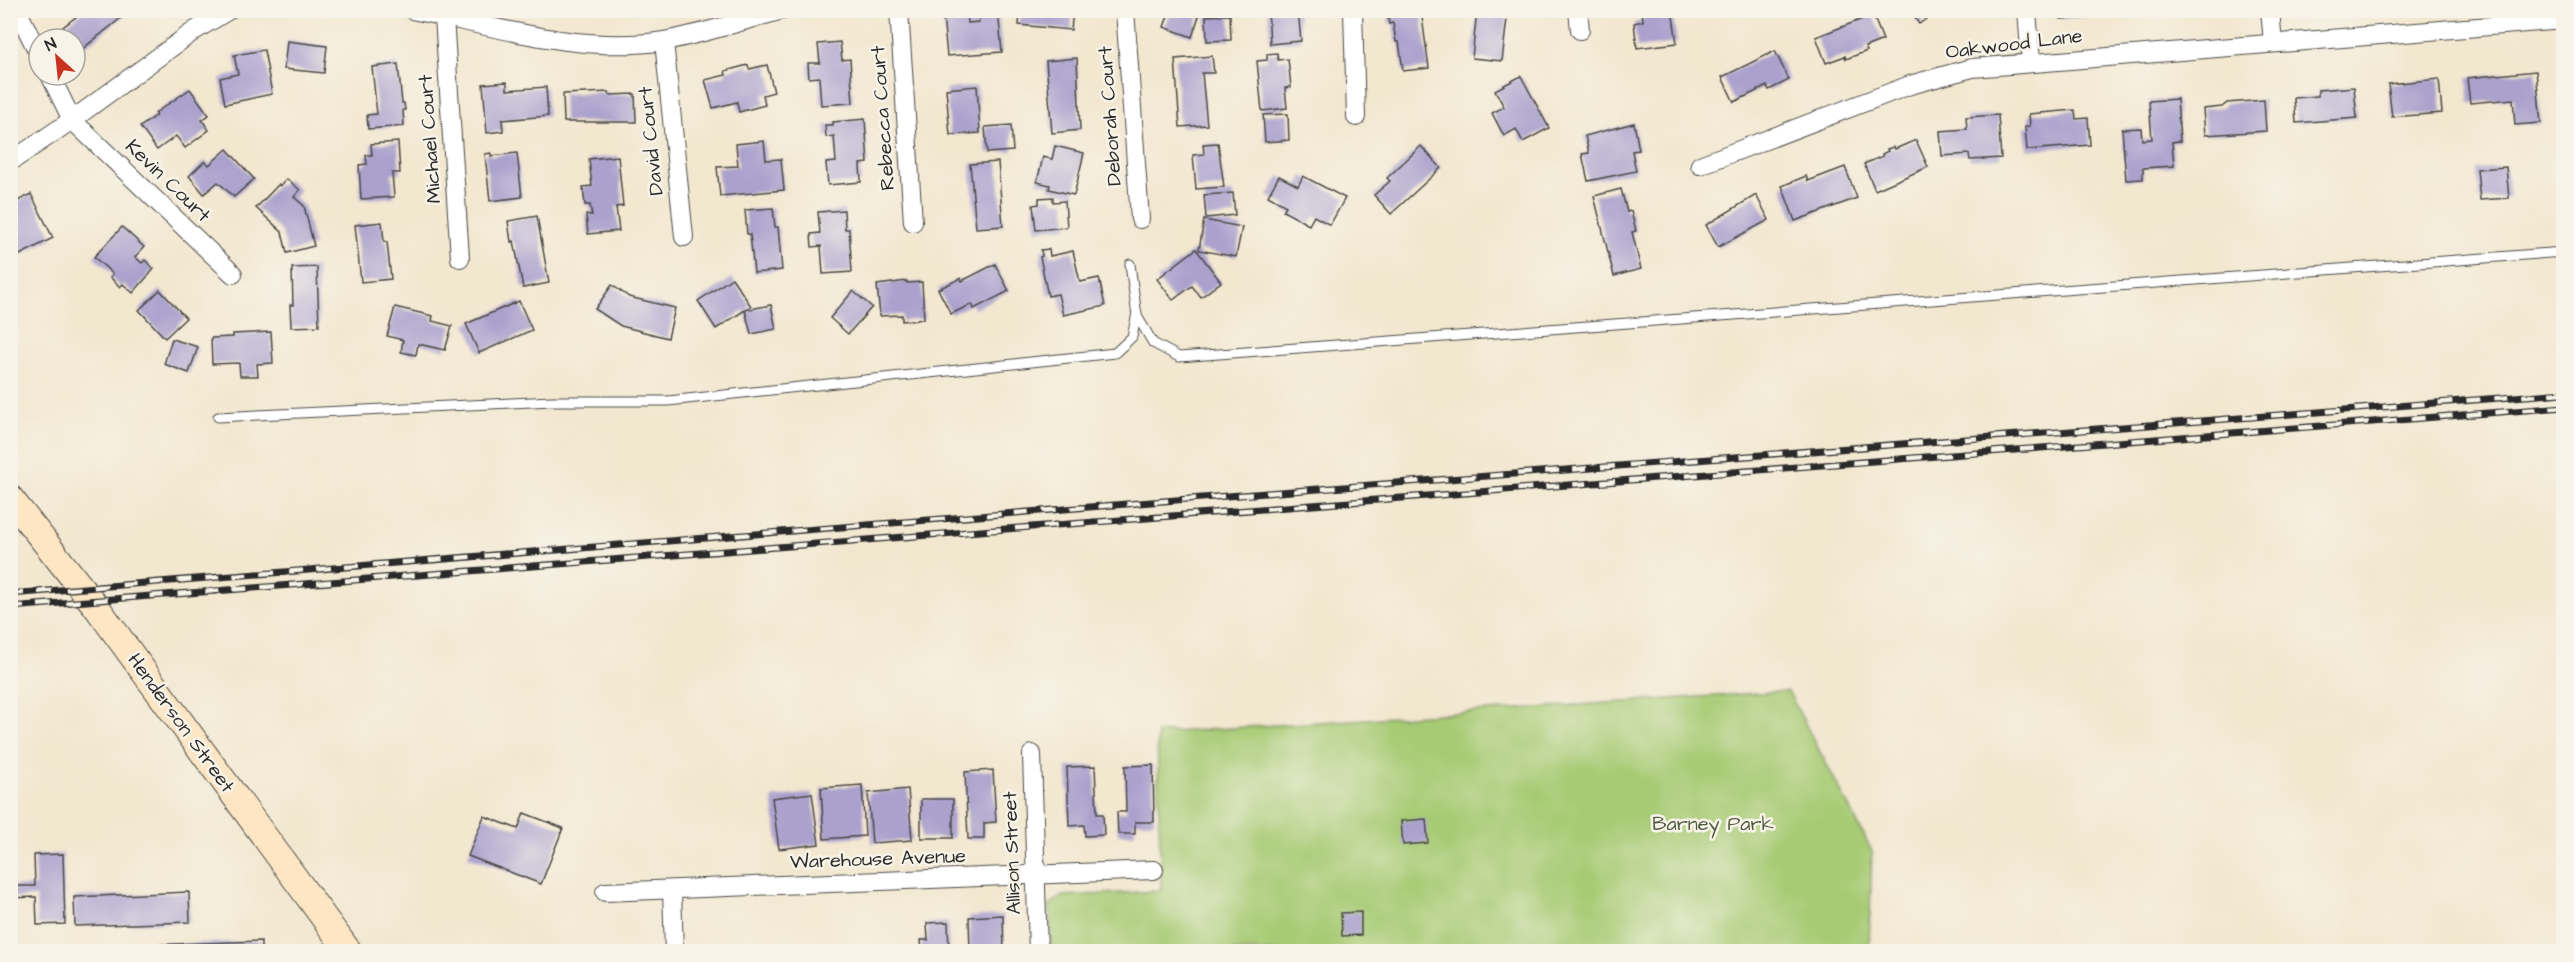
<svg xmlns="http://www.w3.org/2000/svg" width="2574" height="962" font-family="'Architects Daughter',sans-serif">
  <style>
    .green { fill: #a7cb75; stroke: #697b50; stroke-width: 1.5 }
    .building { fill: #aaa1cd }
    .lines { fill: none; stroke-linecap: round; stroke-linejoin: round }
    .lane-casing { stroke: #494744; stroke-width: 11 }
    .street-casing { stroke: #494744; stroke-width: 20 }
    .secondary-casing { stroke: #494744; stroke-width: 28 }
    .lane { stroke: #fff; stroke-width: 9 }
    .street { stroke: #fff; stroke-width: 18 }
    .secondary { stroke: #fce6c4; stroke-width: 26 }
    .rail-casing { stroke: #2b2b2b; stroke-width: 7 }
    .rail { stroke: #f7f3e8; stroke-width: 4.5; stroke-dasharray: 14; stroke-linecap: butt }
    .labels { text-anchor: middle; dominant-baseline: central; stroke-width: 5; stroke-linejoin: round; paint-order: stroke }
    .street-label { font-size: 20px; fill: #2b2b2b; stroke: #f7f3e8 }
    .park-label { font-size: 20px; fill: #505b41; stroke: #f7f3e8 }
  </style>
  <rect width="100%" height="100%" fill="#f7f3e8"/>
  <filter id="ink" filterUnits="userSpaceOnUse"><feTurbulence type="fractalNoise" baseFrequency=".0167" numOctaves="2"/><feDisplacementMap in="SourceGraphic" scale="12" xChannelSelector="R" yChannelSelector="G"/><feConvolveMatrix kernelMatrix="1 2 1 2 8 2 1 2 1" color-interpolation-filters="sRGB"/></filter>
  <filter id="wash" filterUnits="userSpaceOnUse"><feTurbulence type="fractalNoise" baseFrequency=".008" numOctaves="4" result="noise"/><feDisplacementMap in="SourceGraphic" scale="24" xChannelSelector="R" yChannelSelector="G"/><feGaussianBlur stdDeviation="1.35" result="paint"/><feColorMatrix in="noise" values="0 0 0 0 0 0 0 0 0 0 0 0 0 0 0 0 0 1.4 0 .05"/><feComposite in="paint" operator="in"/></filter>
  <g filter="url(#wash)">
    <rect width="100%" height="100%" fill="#f2e7cf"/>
    <polygon class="green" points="1788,691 1872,851 1869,951 1051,951 1050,905 1062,896 1161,891 1157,733"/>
    <g id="blocks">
      <g class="building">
        <polygon points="85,10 131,10 81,50 75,39 72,39 63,27"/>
        <polygon points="998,10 1002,52 947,56 943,16 967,14 968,23 979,22 978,12"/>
        <polygon points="1020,10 1073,10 1071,30 1019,25"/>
        <polygon points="1170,10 1201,10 1192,37 1164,27"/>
        <polygon points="1268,10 1298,10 1301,41 1270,44"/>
        <polygon points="1391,10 1421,10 1429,68 1403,71 1399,42 1396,42 1393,23 1389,24 1388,16 1391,15"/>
        <polygon points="1477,10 1508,10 1502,61 1472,58"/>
        <polygon points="1642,10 1672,10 1677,43 1637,48 1634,23 1643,21"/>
        <polygon points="1910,10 1939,10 1919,24"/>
        <polygon points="2060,10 2107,10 2107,15 2061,19"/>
        <polygon points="1230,15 1231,40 1207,41 1206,16"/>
        <polygon points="1873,15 1883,40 1865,47 1867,51 1846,59 1845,56 1826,63 1816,37"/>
        <polygon points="287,41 327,46 324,73 284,69"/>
        <polygon points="840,42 842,60 850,59 853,103 821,105 819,77 809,78 808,63 820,63 818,44"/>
        <polygon points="264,50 272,94 225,104 220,78 238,74 234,55"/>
        <polygon points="1775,51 1789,80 1769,90 1767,86 1734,102 1722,77"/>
        <polygon points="1277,53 1278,60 1288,59 1291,87 1285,88 1287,108 1262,111 1257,61 1267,60 1267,54"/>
        <polygon points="1212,56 1214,73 1202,73 1207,125 1180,127 1175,59"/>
        <polygon points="1077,58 1080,130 1052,133 1046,61"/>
        <polygon points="398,64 402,103 404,103 405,110 403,110 404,126 368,129 367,115 377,114 372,67"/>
        <polygon points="748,65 749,69 767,65 774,92 763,95 765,105 739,112 737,102 713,108 705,80 726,75 725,71"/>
        <polygon points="2536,71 2541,123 2515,125 2513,99 2470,103 2467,78"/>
        <polygon points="1521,76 1549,128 1523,142 1516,129 1504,136 1492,113 1504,107 1495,90"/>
        <polygon points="2439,79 2442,113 2392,117 2388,84"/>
        <polygon points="507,82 507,90 546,87 548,116 502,120 503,131 487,133 483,84"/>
        <polygon points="977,86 980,133 950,135 946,89"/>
        <polygon points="2354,87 2357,118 2296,123 2294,98 2318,96 2318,90"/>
        <polygon points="190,89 209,115 202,120 209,130 185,148 176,136 157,150 140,127 157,115 155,113"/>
        <polygon points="609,92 609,95 635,94 636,122 564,122 563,94"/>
        <polygon points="2177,99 2180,141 2172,142 2174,166 2143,168 2143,179 2126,180 2122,129 2141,128 2142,140 2152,139 2149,101"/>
        <polygon points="2264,100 2266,131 2205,135 2203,109 2222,107 2227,103"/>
        <polygon points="2075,110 2076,119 2088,118 2090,145 2027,150 2025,127 2030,126 2029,114"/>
        <polygon points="1288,114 1289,140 1265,142 1263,115"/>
        <polygon points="1998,115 2001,158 1970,160 1969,154 1942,156 1940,131 1967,129 1966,117"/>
        <polygon points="865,119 868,163 860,164 861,182 828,185 826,163 836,162 834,136 826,137 825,125 833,125 833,122"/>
        <polygon points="1634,123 1639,150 1632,151 1636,171 1588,181 1582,154 1589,153 1585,136"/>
        <polygon points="1011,125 1013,151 987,153 985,127"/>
        <polygon points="1916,140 1928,167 1875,190 1864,164 1883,156 1882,154 1888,151 1887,149 1893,147 1895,149"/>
        <polygon points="764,141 766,160 781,159 784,190 720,196 717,167 738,166 736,144"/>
        <polygon points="398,142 400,173 392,173 394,197 361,199 359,165 367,164 366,155 372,155 371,144"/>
        <polygon points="1218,143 1224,187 1196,189 1193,155 1204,154 1203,144"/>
        <polygon points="1055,146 1084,153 1074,195 1049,189 1050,185 1037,182 1043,157 1052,159"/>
        <polygon points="1421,146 1441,168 1391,214 1374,195 1390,181 1387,178"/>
        <polygon points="227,149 254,179 234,197 218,182 204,194 189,176 205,161 209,165"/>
        <polygon points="491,153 491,156 517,153 522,197 490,201 485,154"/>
        <polygon points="618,156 623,206 616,207 619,231 588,234 586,215 592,215 590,205 585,205 583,187 592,186 589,159"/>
        <polygon points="998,162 1003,226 976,228 970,164"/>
        <polygon points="1845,167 1857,198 1795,221 1782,186 1806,176 1808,181"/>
        <polygon points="2506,167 2509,198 2480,200 2477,169"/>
        <polygon points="1279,176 1298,186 1303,176 1345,198 1330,225 1314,216 1309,225 1283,211 1286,206 1268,196"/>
        <polygon points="287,179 300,190 294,197 304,206 314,246 287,253 282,232 256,208 279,184 280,186"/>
        <polygon points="1621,189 1627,212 1631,211 1636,231 1632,232 1641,269 1614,276 1594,196"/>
        <polygon points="1233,193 1235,215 1206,218 1204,195"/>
        <polygon points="31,194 53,238 10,260 10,205"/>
        <polygon points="1756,195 1769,220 1718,247 1706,225"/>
        <polygon points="1053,197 1053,202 1065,201 1067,227 1036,230 1033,205 1039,204 1039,198"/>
        <polygon points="773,208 775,227 778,227 782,270 754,273 750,234 747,234 745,210"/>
        <polygon points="844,210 845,229 849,229 852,272 823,274 821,246 812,247 811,234 820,233 818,212"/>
        <polygon points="537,216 549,283 523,288 514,241 511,242 508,221"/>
        <polygon points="1204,220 1242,227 1236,257 1199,250"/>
        <polygon points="382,222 384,242 387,242 391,279 361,282 355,225"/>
        <polygon points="122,227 144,247 135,257 142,263 145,260 154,269 133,293 123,284 120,287 110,277 113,274 94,257"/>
        <polygon points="1049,249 1050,256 1073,251 1080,282 1099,278 1105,306 1063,315 1058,294 1048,296 1040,257 1042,256 1041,250"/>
        <polygon points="1196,249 1221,282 1201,297 1192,286 1173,300 1157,279"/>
        <polygon points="995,264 1009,291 974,309 972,304 951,314 938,289 961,278 962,281"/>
        <polygon points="317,267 319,326 291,327 290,305 293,305 292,268"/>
        <polygon points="732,278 751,306 745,310 771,305 776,329 751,334 745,310 716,329 698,301"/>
        <polygon points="907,281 907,283 922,282 924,319 902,321 902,315 880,316 877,285"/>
        <polygon points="612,285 629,297 675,308 668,338 621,326 595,309"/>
        <polygon points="160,290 186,318 165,338 139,310"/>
        <polygon points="853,291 872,307 848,334 830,318"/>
        <polygon points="519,301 532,330 479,353 466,324"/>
        <polygon points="395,307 433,316 432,321 452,326 445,350 418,344 416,355 401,352 403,340 387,336"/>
        <polygon points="271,332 273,363 257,364 258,376 240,376 239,363 212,364 211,338 233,337 233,334"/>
        <polygon points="172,339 198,347 189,373 164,364"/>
        <polygon points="1153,765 1154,822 1135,822 1135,834 1118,834 1117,812 1126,812 1125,766"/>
        <polygon points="1095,766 1097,814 1103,814 1104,835 1085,836 1084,825 1069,826 1067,767"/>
        <polygon points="993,770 996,822 984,823 984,839 968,839 965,772"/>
        <polygon points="862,785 865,836 824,839 821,788"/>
        <polygon points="908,789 912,840 872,843 868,793"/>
        <polygon points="812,793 819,844 779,849 772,798"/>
        <rect x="921" y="799" width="32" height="39"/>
        <polygon points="524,813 563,828 541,884 468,856 484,816 518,829"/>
        <polygon points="1426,819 1428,843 1403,845 1401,821"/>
        <polygon points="63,854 65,924 37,925 36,897 10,898 10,886 35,886 34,855"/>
        <polygon points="189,892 190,922 75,926 74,897"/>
        <polygon points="1361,912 1361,935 1342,936 1341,913"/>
        <polygon points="1003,915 1004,952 970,952 969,917"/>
        <polygon points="948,922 949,952 922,952 921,940 928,940 927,923"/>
        <polygon points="261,941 261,952 144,952 144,945"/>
      </g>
    </g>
  </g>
  <g filter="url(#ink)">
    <use href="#blocks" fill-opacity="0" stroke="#494744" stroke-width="1.5"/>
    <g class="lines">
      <defs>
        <g id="lane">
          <polyline points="1130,264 1137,316 1153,343 1179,357 2564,252"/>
          <polyline points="218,417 552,401 668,401 1115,353 1132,337 1137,313"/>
        </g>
        <g id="street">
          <polyline points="17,10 39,54"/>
          <path d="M412 10C493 26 580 54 664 41 704 34 744 20 783 10"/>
          <polyline points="899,10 913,222"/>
          <polyline points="1125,10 1140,219"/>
          <polyline points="1353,10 1356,117"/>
          <polyline points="1578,10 1580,30"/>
          <polyline points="2027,10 2031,63"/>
          <polyline points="2270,10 2273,43"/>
          <polyline points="444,17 460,258"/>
          <polyline points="664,41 684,237"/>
          <polyline points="50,75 72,120 233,274"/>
          <polyline points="10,162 72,120 194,31 229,10"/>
          <polyline points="1700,165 1910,85 1972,68 2564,20"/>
          <polyline points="1032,754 1038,952"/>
          <polyline points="672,890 674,952"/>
          <polyline points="605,892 1154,870"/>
        </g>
        <polyline id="secondary" points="10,498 98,609 349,952"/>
      </defs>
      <use href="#lane" class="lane-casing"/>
      <use href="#street" class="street-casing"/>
      <use href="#secondary" class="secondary-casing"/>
      <use href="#lane" class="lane"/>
      <use href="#street" class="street"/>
      <use href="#secondary" class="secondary"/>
      <defs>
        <g id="rail">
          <polyline points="10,594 1176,500 2564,393"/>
          <polyline points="10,607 2564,407"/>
        </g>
      </defs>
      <use href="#rail" class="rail-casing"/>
      <use href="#rail" class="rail"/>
    </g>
  </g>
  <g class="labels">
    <g class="street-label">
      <text transform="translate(2014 44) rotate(-7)">Oakwood Lane</text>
      <text transform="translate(1110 116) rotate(-94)">Deborah Court</text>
      <text transform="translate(883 118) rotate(-94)">Rebecca Court</text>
      <text transform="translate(430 139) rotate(-94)">Michael Court</text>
      <text transform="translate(651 141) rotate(-96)">David Court</text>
      <text transform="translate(168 181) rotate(44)">Kevin Court</text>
      <text transform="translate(181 723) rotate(54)">Henderson Street</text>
      <text transform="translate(1012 853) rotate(-92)">Allison Street</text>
      <text transform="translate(878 859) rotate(-2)">Warehouse Avenue</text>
    </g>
    <g class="park-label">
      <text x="1713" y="824">Barney Park</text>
    </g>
  </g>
  <rect width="2574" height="962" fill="none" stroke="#f7f3e8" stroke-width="36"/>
  <g transform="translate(57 57) rotate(333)"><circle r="28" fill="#f7f3e8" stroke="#a5a39c" stroke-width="1.5"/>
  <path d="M0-4.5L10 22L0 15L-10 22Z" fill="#c8321e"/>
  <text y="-9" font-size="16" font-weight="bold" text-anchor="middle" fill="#2b2b2b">N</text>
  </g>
</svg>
